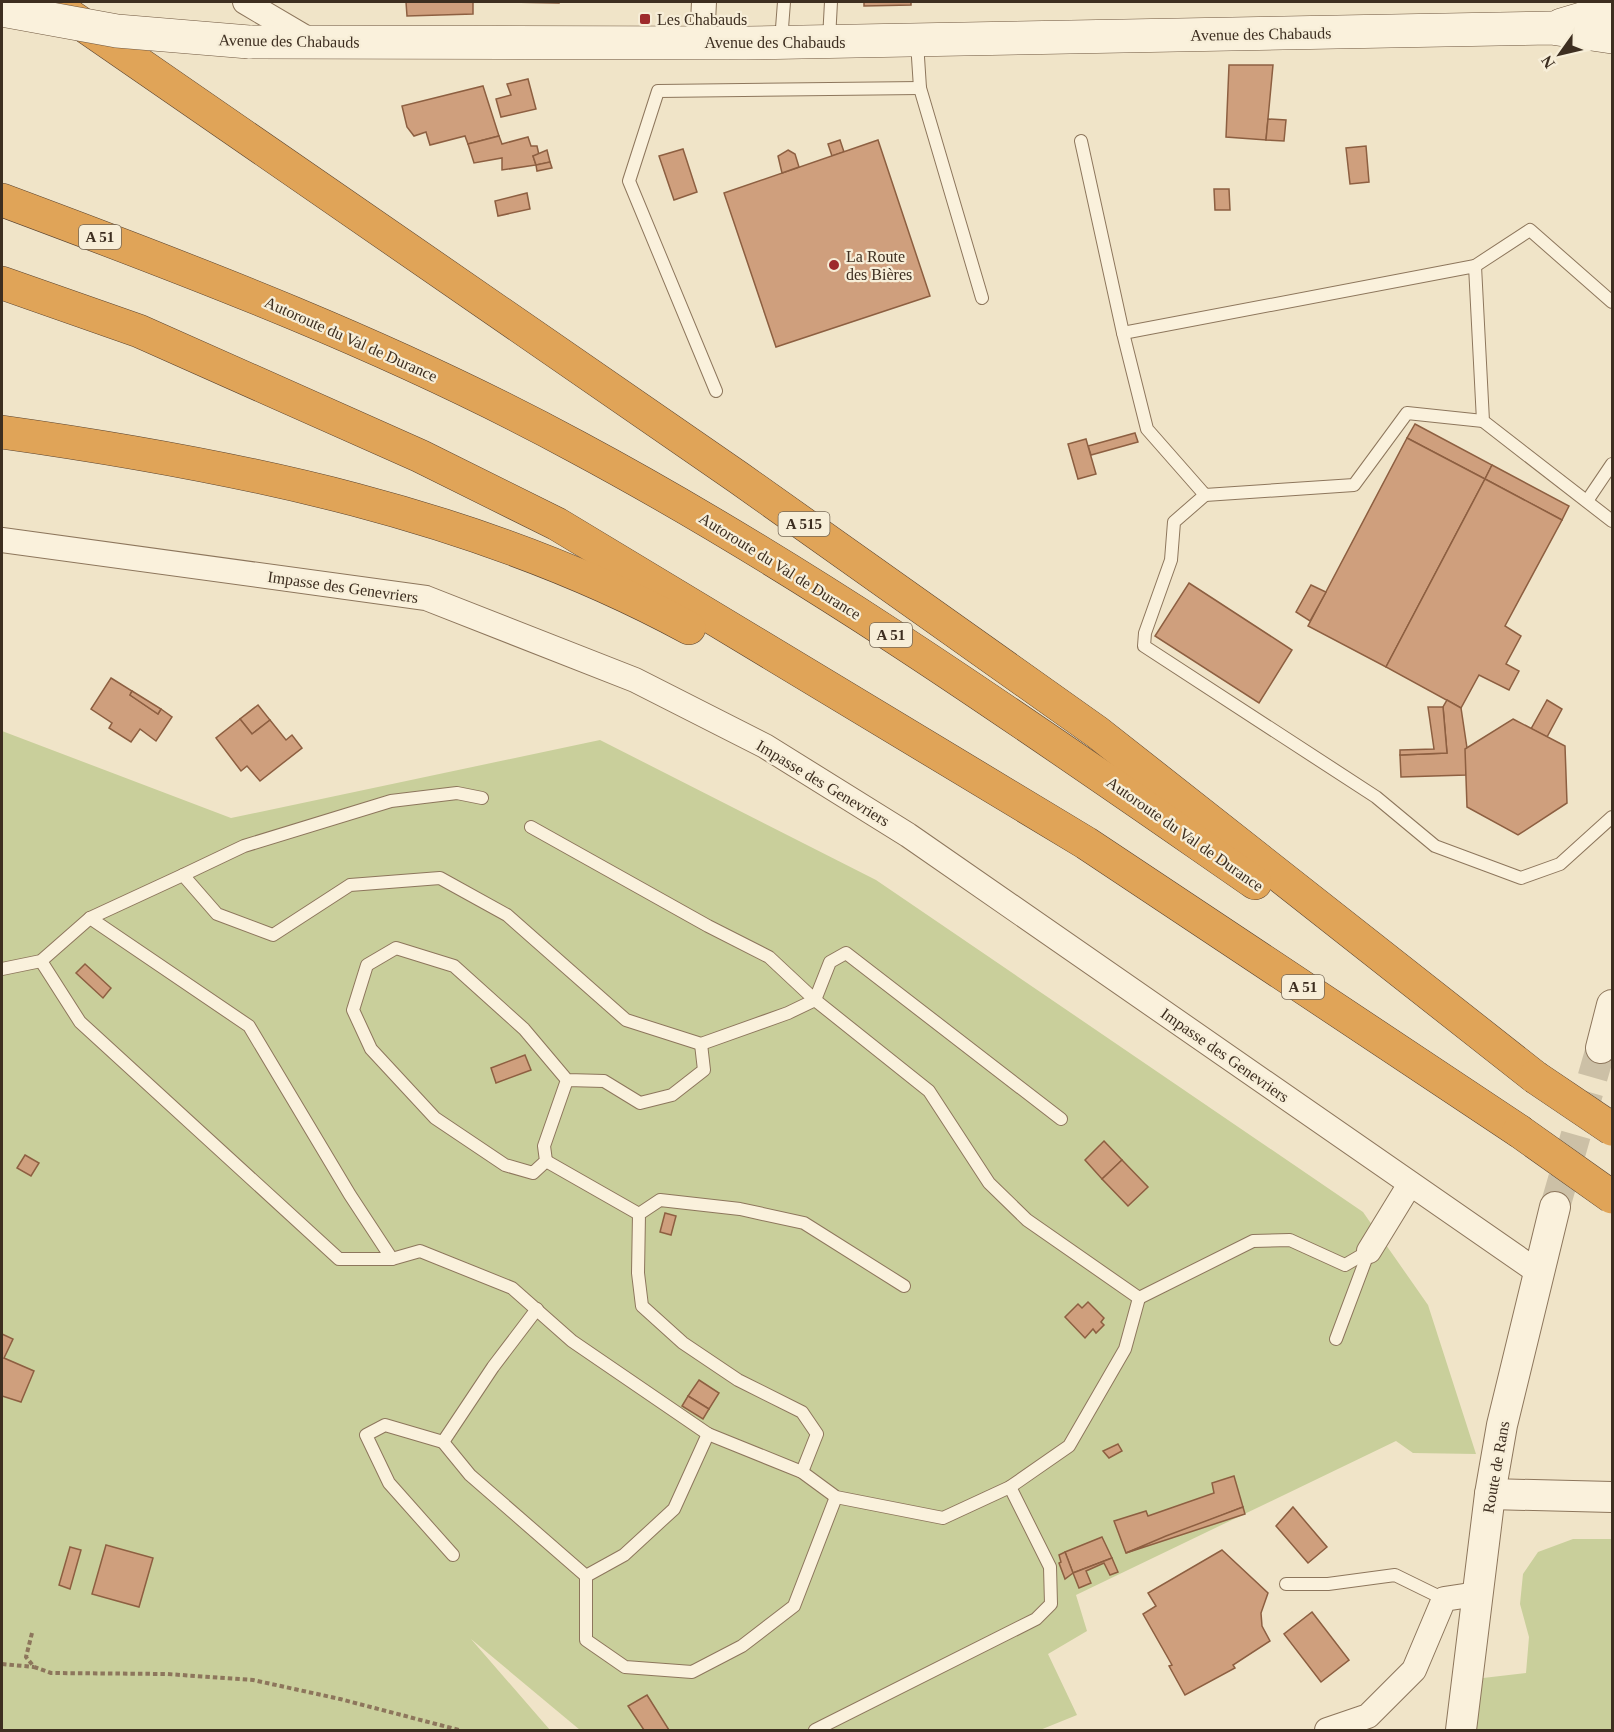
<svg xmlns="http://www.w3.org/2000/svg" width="1614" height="1732" font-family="Georgia,serif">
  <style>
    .green { fill: #c9cf9b }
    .building { fill: #cf9f7d; stroke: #8d5f41; stroke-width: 1.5 }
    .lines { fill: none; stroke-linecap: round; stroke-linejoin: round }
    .tertiary-tunnel { stroke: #ccc0a6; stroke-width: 30; stroke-dasharray: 30 15; stroke-linecap: butt }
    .service-casing { stroke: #8d765c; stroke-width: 14 }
    .minor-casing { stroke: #8d765c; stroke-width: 26 }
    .tertiary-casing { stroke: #8d765c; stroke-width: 32 }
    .secondary-casing { stroke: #6f573f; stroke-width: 34 }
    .motorway-casing { stroke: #5b4430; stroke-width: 34 }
    .path { stroke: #8d765c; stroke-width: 4; stroke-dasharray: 4.5 3; stroke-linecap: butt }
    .service { stroke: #faf1dc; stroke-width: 12 }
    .minor { stroke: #faf1dc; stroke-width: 24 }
    .tertiary { stroke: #faf1dc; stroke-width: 30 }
    .secondary { stroke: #faf1dc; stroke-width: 33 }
    .motorway { stroke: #e0a458; stroke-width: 33 }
    .secondary-bridge-casing { stroke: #6f573f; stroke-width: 34; stroke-linecap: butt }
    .motorway-bridge-casing { stroke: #5b4430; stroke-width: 34; stroke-linecap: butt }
    .secondary-bridge { stroke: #faf1dc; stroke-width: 33 }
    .motorway-bridge { stroke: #e0a458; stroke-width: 33 }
    .poi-dot { fill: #9e2a2b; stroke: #f7eed8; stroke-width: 2 }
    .labels { text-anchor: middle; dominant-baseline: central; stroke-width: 4.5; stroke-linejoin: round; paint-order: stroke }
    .shield { fill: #f7eed8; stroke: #756857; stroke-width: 1.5 }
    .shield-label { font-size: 15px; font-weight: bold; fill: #3d2e20 }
    .poi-label { font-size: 16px; fill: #3d2e20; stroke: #f7eed8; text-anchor: start }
    .street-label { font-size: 16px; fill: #3d2e20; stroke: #f7eed8 }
  </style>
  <rect width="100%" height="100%" fill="#f0e4c8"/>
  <g class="green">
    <polygon points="2,731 231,818 600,740 876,880 1363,1212 1428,1305 1476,1454 1413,1453 1396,1441 1076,1595 1087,1631 1048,1654 1077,1715 1040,1730 580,1730 471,1639 550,1730 2,1730"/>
    <polygon points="1573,1539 1612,1539 1612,1730 1475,1730 1483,1678 1526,1673 1529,1637 1520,1604 1523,1574 1538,1552"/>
  </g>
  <g class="building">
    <polygon points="406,2 473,2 473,14 407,16"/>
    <polygon points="505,2 559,2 559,3"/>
    <polygon points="864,2 911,2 911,5 864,6"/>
    <polygon points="1229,65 1273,65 1266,140 1226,137"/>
    <polygon points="528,79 536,109 501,117 496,99 511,95 507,84"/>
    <polygon points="483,86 499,136 468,144 465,136 430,145 426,132 414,136 407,127 402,106"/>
    <polygon points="1268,119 1286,120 1284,141 1266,140"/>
    <polygon points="499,136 502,144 528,137 531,146 537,146 539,155 533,156 536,165 502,170 502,158 474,163 468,144"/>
    <polygon points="840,140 844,152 832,156 828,144"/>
    <polygon points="878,140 930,296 776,347 724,193"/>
    <polygon points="1366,146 1369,182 1350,184 1346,148"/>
    <polygon points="683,149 697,192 674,200 659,156"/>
    <polygon points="547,150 550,162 536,165 533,156"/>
    <polygon points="788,150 795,154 799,167 782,173 778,156"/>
    <polygon points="550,162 552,168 537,171 536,165"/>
    <polygon points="1214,189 1229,189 1230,210 1215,210"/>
    <polygon points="527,193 530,209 498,216 495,201"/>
    <polygon points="1415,424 1492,465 1485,479 1407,438"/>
    <polygon points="1135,433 1138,442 1091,455 1088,446"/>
    <polygon points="1407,438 1485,479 1386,667 1308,626"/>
    <polygon points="1086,439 1096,474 1078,479 1068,444"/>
    <polygon points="1492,465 1569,506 1562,520 1485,479"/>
    <polygon points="1485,479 1562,520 1505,626 1521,636 1506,664 1519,671 1509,690 1479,675 1461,708 1386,667"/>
    <polygon points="1189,583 1292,650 1259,703 1155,636"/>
    <polygon points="1311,585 1326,592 1310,621 1296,612"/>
    <polygon points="111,678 132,691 130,695 158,714 161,709 172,717 156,741 140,729 131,742 109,728 112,723 91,709"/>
    <polygon points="132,691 161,709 158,714 130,695"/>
    <polygon points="1447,700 1461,708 1467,748 1466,775 1401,777 1400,755 1447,753 1443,707"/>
    <polygon points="1547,700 1562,709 1547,737 1531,729"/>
    <polygon points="258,705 270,720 252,734 240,719"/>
    <polygon points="1428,707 1443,707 1447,753 1400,755 1400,750 1434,749"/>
    <polygon points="240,719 252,734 270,720 286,740 292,735 302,748 260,781 247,766 241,771 216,738"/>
    <polygon points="1513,719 1565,746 1567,803 1518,835 1467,807 1465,749"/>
    <polygon points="85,964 111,988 103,998 76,973"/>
    <polygon points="525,1055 531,1070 496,1083 491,1068"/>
    <polygon points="1104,1141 1122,1160 1102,1179 1085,1160"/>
    <polygon points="25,1155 39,1163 31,1176 17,1168"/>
    <polygon points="1122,1160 1148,1187 1128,1206 1102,1179"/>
    <polygon points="665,1213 676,1216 671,1235 660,1232"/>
    <polygon points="1088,1302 1104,1318 1101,1322 1104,1325 1096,1333 1093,1329 1085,1338 1065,1317 1078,1304 1082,1308"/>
    <polygon points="2,1334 13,1339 4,1358 34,1371 21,1402 2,1396"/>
    <polygon points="699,1380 719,1393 709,1409 688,1396"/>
    <polygon points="688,1396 709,1409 703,1419 682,1406"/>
    <polygon points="1118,1444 1122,1451 1109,1458 1103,1451"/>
    <polygon points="1234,1476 1243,1507 1126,1553 1114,1521 1146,1511 1148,1516 1214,1493 1212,1483"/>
    <polygon points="1243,1507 1245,1514 1126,1553 1166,1536"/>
    <polygon points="1293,1507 1327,1547 1308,1563 1276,1526"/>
    <polygon points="1102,1537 1112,1558 1073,1573 1065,1552"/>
    <polygon points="106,1545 153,1558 139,1607 92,1594"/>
    <polygon points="70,1547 81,1550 70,1589 59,1585"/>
    <polygon points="1222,1550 1268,1593 1261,1613 1262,1626 1270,1641 1233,1665 1235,1668 1185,1695 1169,1666 1172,1665 1143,1614 1156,1606 1148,1593"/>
    <polygon points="1065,1552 1073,1573 1065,1579 1059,1563 1061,1562 1059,1555"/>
    <polygon points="1112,1558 1118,1572 1110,1575 1104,1563 1086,1571 1091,1583 1079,1588 1073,1573"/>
    <polygon points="1312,1612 1349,1660 1321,1682 1284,1634"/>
    <polygon points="647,1695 669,1730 644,1730 628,1706"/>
  </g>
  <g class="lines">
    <polyline class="tertiary-tunnel" points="1555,1207 1601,1048"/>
    <defs>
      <g id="service">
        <polyline points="829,39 831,2"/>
        <polyline points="781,41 784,2"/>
        <polyline points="917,42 920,88 982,298"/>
        <polyline points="1081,141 1123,333 1475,266 1483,421 1612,521"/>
        <polyline points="1475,266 1530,230 1612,302"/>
        <polyline points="1123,333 1147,429 1205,495 1354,485 1407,413 1483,421"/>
        <polyline points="716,391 629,181 658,91 920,88"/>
        <polyline points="1205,495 1174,522 1171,560 1145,633 1144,646 1376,797 1435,846 1521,878 1560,864 1612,817"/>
        <polyline points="1587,501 1612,464"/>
        <polyline points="531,827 708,926 769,957 815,1000 830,962 846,953 1061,1119"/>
        <polyline points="183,875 244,846 391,801 457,793 482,798"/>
        <polyline points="90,918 249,1026 350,1195 392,1259"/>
        <polyline points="41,961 80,1022 339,1259 392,1259 420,1251 512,1288 572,1341 708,1434 802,1472 836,1497 943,1518 1010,1487 1069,1446 1125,1349 1139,1298"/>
        <polyline points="2,969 41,961 90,918 183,875 217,914 273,935 350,885 440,878 507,915 626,1020 701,1044 788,1013 815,1000 929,1091 989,1183 1027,1220 1139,1298 1253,1241 1290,1240 1345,1265 1369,1251"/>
        <polyline points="567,1080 544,1146 546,1161 533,1173 505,1165 435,1118 371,1049 353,1010 367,965 396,948 454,966 524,1029 567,1080 604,1081 640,1103 672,1095 704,1070 701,1044"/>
        <polyline points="546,1161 639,1214"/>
        <polyline points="1336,1339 1369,1251"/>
        <polyline points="443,1442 470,1475 586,1576 624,1555 674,1509 708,1434"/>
        <polyline points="802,1472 817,1434 802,1412 738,1380 683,1343 642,1306 638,1273 639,1214 660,1200 740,1209 804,1223 904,1286"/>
        <polyline points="453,1555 389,1483 366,1435 385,1425 443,1442 493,1367 537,1309"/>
        <polyline points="586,1576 586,1640 625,1667 692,1672 742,1646 794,1606 836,1497"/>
        <polyline points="1286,1584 1328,1584 1395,1575 1444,1599"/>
        <polyline points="815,1730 1036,1619 1051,1604 1050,1567 1010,1487"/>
      </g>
      <g id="minor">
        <polyline points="245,2 313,42"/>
        <polyline points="702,42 704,2"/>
        <polyline points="2,540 426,598 635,680 765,746 908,835 1538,1272"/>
        <polyline points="1369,1251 1410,1184"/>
        <polyline points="1327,1730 1368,1716 1414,1670 1444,1599 1477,1594"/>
      </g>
      <g id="tertiary">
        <polyline points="1601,1048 1612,1005"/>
        <polyline points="1490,1494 1612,1497"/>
        <polyline points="1461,1730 1490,1494 1502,1425 1555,1207"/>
      </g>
      <g id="secondary">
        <polyline points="1561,25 1612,10"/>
        <polyline points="249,42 746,43 1551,28 1612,37"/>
      </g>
      <g id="motorway">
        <polyline points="50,2 739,478 1097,732 1535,1077"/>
        <path d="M2 200C198 273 393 347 577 447 814 574 1034 730 1255 883"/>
        <polyline points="2,283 139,331 420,456 557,524 1086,843 1519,1131"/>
        <path d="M2 432C237 465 479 514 689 628"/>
      </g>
    </defs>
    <use href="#service" class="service-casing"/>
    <use href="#minor" class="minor-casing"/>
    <use href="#tertiary" class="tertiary-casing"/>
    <use href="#secondary" class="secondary-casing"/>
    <use href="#motorway" class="motorway-casing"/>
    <g class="path">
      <polyline points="32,1633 26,1657 34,1667 51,1673 167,1674 253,1680 340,1699 459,1730"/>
      <polyline points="2,1664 34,1667"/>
    </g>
    <use href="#service" class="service"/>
    <use href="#minor" class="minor"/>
    <use href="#tertiary" class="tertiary"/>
    <use href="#secondary" class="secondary"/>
    <use href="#motorway" class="motorway"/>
    <defs>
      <polyline id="secondary-bridge" points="2,10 117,31 249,42"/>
      <g id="motorway-bridge">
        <polyline points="1535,1077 1612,1129"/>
        <polyline points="1519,1131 1612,1197"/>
      </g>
    </defs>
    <use href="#secondary-bridge" class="secondary-bridge-casing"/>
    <use href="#motorway-bridge" class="motorway-bridge-casing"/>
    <use href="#secondary-bridge" class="secondary-bridge"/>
    <use href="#motorway-bridge" class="motorway-bridge"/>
  </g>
  <g class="poi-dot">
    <rect x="639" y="13" width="12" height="12" rx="3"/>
    <circle cx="834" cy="265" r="6"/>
  </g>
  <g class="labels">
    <g class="shield">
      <rect x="79" y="225" width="42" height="24" rx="4.5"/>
      <rect x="778.5" y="512" width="51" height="24" rx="4.5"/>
      <rect x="870" y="623" width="42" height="24" rx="4.5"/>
      <rect x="1282" y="975" width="42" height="24" rx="4.5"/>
    </g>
    <g class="shield-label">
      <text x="100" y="237">A 51</text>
      <text x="804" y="524">A 515</text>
      <text x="891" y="635">A 51</text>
      <text x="1303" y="987">A 51</text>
    </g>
    <g class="poi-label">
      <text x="657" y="19">Les Chabauds</text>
      <text x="846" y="256">La Route<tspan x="846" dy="18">des Bières</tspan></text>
    </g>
    <g class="street-label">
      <text transform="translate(1261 34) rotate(-1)">Avenue des Chabauds</text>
      <text transform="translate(289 41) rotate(1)">Avenue des Chabauds</text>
      <text x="775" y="42">Avenue des Chabauds</text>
      <text transform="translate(351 339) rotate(24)">Autoroute du Val de Durance</text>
      <text transform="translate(780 566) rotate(32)">Autoroute du Val de Durance</text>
      <text transform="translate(343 587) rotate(8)">Impasse des Genevriers</text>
      <text transform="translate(823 783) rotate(31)">Impasse des Genevriers</text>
      <text transform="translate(1185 834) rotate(35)">Autoroute du Val de Durance</text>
      <text transform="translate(1225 1055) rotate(35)">Impasse des Genevriers</text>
      <text transform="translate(1496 1467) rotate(-80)">Route de Rans</text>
    </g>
  </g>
  <rect width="1614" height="1732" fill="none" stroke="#3d2e20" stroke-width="6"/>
  <g transform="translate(1560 54) rotate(236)" stroke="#f7eed8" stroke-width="4.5" paint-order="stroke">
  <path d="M0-4.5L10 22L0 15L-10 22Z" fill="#3d2e20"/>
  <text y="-9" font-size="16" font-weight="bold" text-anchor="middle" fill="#3d2e20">N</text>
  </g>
</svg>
